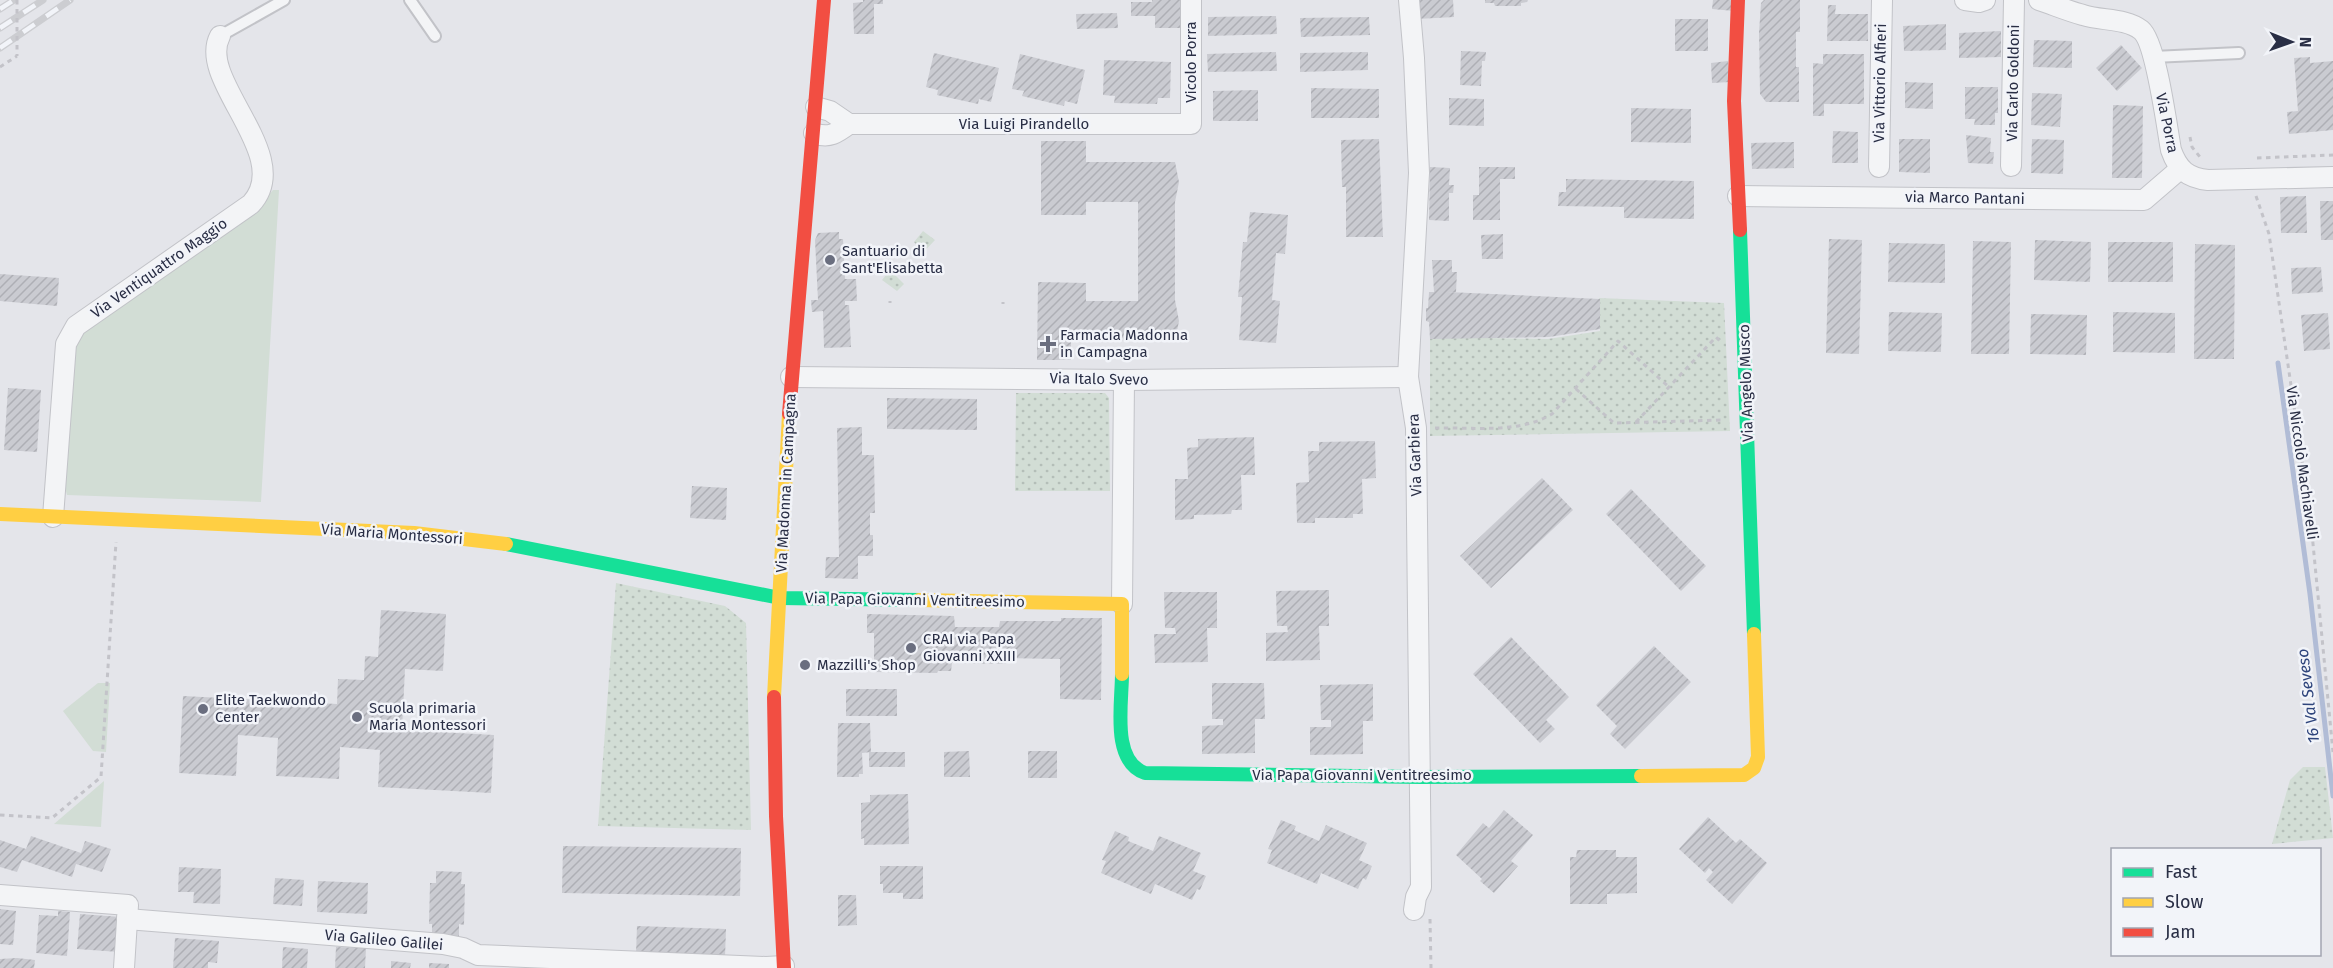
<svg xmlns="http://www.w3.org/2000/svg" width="2333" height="968" font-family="'Fira Sans',sans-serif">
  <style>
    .grass { fill: #d2ddd5 }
    .park { fill: url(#park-dots) }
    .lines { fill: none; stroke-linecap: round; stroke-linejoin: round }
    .stream { stroke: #b1bcd6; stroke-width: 5 }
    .building { fill: url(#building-hatch) }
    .lane-casing { stroke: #c2c3c8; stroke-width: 14 }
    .street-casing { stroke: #c2c3c8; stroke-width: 22 }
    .path { stroke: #c3c3c9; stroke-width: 3; stroke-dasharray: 4.5 4.5; stroke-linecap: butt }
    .lane { stroke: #f3f4f6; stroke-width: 10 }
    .street { stroke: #f3f4f6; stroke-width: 20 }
    .fast { stroke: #16e098; stroke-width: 14 }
    .slow { stroke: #ffcf43; stroke-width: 14 }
    .jam { stroke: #f24e42; stroke-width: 14 }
    .rail-casing { stroke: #cccdd1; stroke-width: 7 }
    .rail { stroke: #f2f4f9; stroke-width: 4.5; stroke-dasharray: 14; stroke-linecap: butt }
    .path-bridge { stroke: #c3c3c9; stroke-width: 3; stroke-dasharray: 4.5 4.5; stroke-linecap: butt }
    .poi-dot { fill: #6a6e7f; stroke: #f2f4f9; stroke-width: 2 }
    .labels { text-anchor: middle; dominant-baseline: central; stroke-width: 5; stroke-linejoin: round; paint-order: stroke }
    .street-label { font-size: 15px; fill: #292e45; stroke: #f2f4f9 }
    .poi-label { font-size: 15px; fill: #292e45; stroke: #f2f4f9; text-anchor: start }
    .water-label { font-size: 16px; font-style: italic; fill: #2f457c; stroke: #f2f4f9 }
  </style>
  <defs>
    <pattern id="park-dots" width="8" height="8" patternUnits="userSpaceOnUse" patternTransform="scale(1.5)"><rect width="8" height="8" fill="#d2ddd5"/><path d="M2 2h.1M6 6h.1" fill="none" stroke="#b4beb8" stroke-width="1.8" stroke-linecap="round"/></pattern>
    <pattern id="building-hatch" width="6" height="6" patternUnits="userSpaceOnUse" patternTransform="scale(1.5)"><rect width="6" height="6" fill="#cacbd1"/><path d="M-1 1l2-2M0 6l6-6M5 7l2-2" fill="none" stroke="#aeafb5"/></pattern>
  </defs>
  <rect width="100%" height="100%" fill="#e4e5ea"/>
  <g class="grass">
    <polygon points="273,190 279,190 261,502 67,495 63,480 72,355 81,332 259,206"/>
    <polygon points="98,683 110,683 106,752 93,751 63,711"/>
    <polygon points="104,781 101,827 54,824"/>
  </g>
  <g class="park">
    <polygon points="923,231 935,240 919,257 913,252 918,246 914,242"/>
    <polygon points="890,270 904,284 897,291 882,280"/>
    <polygon points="1599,298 1724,303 1730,431 1430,436 1430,337 1548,339 1600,331"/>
    <polygon points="1016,393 1105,393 1109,398 1110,491 1015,491"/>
    <polygon points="616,583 725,606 746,623 751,830 598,826"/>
    <polygon points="2303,767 2325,767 2333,838 2272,844 2290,780"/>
  </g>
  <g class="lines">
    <polyline class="stream" points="2278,363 2310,594 2333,796"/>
  </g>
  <g class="building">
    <polygon points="863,0 883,0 883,4 874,4 874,34 854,34 853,3 863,2"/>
    <polygon points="1152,0 1181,0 1181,28 1155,28 1155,16 1131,16 1131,2 1152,2"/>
    <polygon points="1416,0 1453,0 1454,17 1417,19"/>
    <polygon points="1485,0 1528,0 1527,2 1521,3 1521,6 1495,6 1494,3 1485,3"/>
    <polygon points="1713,0 1735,0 1734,11 1712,9"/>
    <polygon points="1764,0 1800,0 1800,32 1796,32 1796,67 1799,67 1799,102 1766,102 1760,94 1759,33 1761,3"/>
    <polygon points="1828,5 1836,5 1835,14 1868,14 1868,41 1827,41"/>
    <polygon points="1117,13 1118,28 1077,29 1076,14"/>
    <polygon points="1276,16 1277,34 1208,36 1208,17"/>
    <polygon points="1369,17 1370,35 1301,37 1300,18"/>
    <rect x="1675" y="19" width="33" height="32"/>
    <polygon points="1946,24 1946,50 1904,51 1903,26"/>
    <polygon points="2001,31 2001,57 1959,58 1959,33"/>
    <polygon points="2034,40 2072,41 2072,68 2033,67"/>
    <polygon points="2121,45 2142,68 2117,91 2096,68"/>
    <polygon points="1461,51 1486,52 1485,61 1482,61 1481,86 1460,85"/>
    <polygon points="1276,52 1277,71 1208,72 1207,54"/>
    <polygon points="1368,52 1368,70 1300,72 1300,53"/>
    <polygon points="934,53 999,68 991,102 979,99 978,104 937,95 938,90 926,87"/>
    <polygon points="1020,54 1085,70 1077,104 1065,101 1064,106 1022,96 1024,91 1012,89"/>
    <polygon points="1823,54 1864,54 1864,104 1824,104 1824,116 1813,116 1813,63 1823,64"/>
    <polygon points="2310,57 2310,63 2333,61 2333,130 2289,134 2287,112 2298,111 2294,58"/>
    <polygon points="1104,60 1171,62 1170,98 1158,98 1157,104 1114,103 1115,96 1103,95"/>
    <polygon points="1728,61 1730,82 1712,83 1711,63"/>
    <polygon points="1905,82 1933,83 1933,109 1905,108"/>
    <polygon points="1965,87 1998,87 1998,113 1995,113 1995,125 1974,125 1975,119 1965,119"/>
    <polygon points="1311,88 1379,89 1379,118 1311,118"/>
    <polygon points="1258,90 1258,121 1213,121 1213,91"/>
    <polygon points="2032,93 2062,94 2060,127 2031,125"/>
    <polygon points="1449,98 1484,99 1484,126 1449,125"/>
    <polygon points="2113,105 2143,106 2142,178 2112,178"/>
    <polygon points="1631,108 1691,109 1691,143 1631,142"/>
    <polygon points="1833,131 1858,132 1858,163 1832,163"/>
    <polygon points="1966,135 1991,138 1990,152 1994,152 1993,164 1968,163"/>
    <polygon points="1379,139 1383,237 1346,237 1346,187 1342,187 1341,140"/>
    <polygon points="1899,139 1930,139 1930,173 1899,172"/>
    <polygon points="2032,139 2064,140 2063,174 2031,173"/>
    <polygon points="1041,141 1086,141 1086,162 1175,162 1179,182 1175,202 1175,300 1179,321 1175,341 1071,340 1071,360 1037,360 1038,282 1086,283 1086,301 1138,301 1138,202 1086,202 1086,215 1041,215"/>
    <polygon points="1794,142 1794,168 1752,169 1751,143"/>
    <polygon points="1430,167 1450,168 1449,185 1454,185 1453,193 1449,193 1449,221 1429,220"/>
    <polygon points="1479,167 1515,167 1515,179 1500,179 1500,220 1473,220 1473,195 1479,195"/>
    <polygon points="1566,179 1694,181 1694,219 1624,218 1624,207 1558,206 1559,192 1566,192"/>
    <polygon points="2306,196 2307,233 2281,233 2280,197"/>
    <polygon points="2320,201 2333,201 2333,240 2321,240"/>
    <polygon points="1250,212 1288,215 1285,254 1276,253 1272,300 1280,301 1276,343 1239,340 1242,297 1238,297 1243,242 1247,242"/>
    <polygon points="839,232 839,239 843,239 845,279 856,279 857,301 845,301 845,305 849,305 851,347 824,348 823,311 812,312 811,300 818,300 815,240 818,233"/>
    <polygon points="1503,234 1503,259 1482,259 1481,235"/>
    <polygon points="1829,239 1862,240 1859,354 1826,353"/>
    <polygon points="2035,240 2091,242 2090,282 2034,280"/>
    <polygon points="1973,241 2011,242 2009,354 1971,354"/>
    <rect x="2108" y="242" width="65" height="40"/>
    <polygon points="1889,243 1945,244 1945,283 1888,282"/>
    <polygon points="2195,244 2235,245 2234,359 2194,359"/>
    <polygon points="1432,260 1452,260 1452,272 1457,272 1456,292 1448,292 1600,299 1600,329 1549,337 1430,339 1429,322 1426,321 1426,308 1428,308 1429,292 1434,292"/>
    <polygon points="2321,267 2323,292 2292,294 2291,268"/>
    <polygon points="0,274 59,278 57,306 0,301"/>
    <polygon points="1889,312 1942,313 1941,352 1888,351"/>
    <polygon points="2113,312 2175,313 2175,353 2113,352"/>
    <polygon points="2328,313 2330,349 2304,351 2301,315"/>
    <polygon points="2031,314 2087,315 2086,355 2030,354"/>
    <polygon points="8,388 41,390 37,452 4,450"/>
    <polygon points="887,398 977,399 977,430 887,429"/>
    <polygon points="862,427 862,455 874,455 875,513 870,513 870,535 873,535 873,556 858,556 858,579 825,578 826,557 839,557 837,428"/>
    <polygon points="1254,437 1255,475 1241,475 1242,510 1232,510 1231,514 1194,515 1194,519 1175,520 1175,479 1188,479 1187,448 1198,447 1198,439"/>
    <polygon points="1375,441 1376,478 1362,479 1363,514 1353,514 1353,518 1315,518 1315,523 1297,523 1296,483 1309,482 1308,451 1319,451 1319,442"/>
    <polygon points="1542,478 1573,510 1491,588 1460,556"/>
    <polygon points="692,486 727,488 726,520 690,518"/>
    <polygon points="1631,489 1706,566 1681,591 1606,514"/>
    <polygon points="1329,590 1329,626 1319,626 1320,660 1266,661 1266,633 1288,632 1287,626 1277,626 1276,591"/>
    <polygon points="1164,592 1217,592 1217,628 1207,628 1208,662 1155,663 1154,634 1176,634 1175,628 1165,628"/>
    <polygon points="381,610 446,614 443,671 405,669 402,730 494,735 491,793 378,787 380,750 340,747 339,779 276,776 278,738 238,735 236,776 179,773 183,696 337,704 338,679 364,680 365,656 378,657"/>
    <polygon points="867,614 954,616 955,627 999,627 1000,621 1061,621 1061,618 1102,618 1101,700 1060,699 1060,659 1007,658 1006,664 952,663 951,671 938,671 937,673 874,672 874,633 867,633"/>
    <polygon points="1511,637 1569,697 1546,720 1555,729 1540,743 1473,674"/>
    <polygon points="1654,646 1691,682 1625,749 1610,734 1617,726 1596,705"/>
    <polygon points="1212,683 1264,683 1265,719 1255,719 1255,753 1202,754 1202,726 1223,725 1223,719 1212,719"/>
    <polygon points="1373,684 1373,721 1363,721 1363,754 1310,755 1310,727 1331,727 1331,720 1321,720 1320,685"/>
    <rect x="846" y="689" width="51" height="27"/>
    <polygon points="838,723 870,723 871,752 862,753 863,774 859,774 859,777 837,777"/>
    <polygon points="969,751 970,777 944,777 944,752"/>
    <rect x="1028" y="751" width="29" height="27"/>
    <rect x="869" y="752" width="36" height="15"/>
    <polygon points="908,794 909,844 864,845 864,838 861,839 861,803 870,802 870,795"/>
    <polygon points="1504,810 1533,835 1511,861 1518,866 1494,893 1480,881 1482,879 1456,855 1483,823 1489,828"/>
    <polygon points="1708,817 1736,843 1740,839 1767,863 1732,904 1706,880 1713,872 1709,868 1705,873 1679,849"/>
    <polygon points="1281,820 1296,826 1294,830 1319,841 1326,825 1367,843 1359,860 1372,866 1366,880 1363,878 1358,889 1321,873 1317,884 1267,863 1272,850 1268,849"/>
    <polygon points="1115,831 1129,837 1128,841 1153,851 1159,836 1201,853 1193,871 1206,876 1200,890 1197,889 1192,900 1155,884 1151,894 1101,873 1106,861 1102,860"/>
    <polygon points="31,836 81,853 85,841 111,849 102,872 76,864 72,877 22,860 17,872 0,867 0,840 26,849"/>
    <polygon points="563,846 741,848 740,896 562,893"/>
    <polygon points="1577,850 1616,850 1616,857 1637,857 1637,893 1607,894 1607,904 1570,904 1570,857 1576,857"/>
    <polygon points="880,866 923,866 923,899 903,899 903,893 883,893 883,884 880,884"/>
    <polygon points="179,867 221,869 220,904 193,903 194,892 178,892"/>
    <polygon points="436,871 462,872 461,884 465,884 464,925 459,924 459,936 432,935 432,924 429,924 430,883 436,883"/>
    <polygon points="275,878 304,880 302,906 273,904"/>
    <polygon points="318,881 368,883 367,914 317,912"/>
    <polygon points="838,895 856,895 857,925 838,926"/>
    <polygon points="0,909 16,911 13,945 0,944"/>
    <polygon points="58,911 70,912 67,956 36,953 39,915 58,916"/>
    <polygon points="80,914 121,917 119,952 77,949"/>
    <polygon points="637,926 726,929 725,957 636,954"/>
    <polygon points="175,938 219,941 217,963 208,962 208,968 173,968"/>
    <polygon points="283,947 308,949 307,968 282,968"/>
    <polygon points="336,947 366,948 365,968 335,968"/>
    <polygon points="17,958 35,960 34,968 0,968 0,959"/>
    <polygon points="391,961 411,963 410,968 391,968"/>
    <polygon points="429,963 449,964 449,968 429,968"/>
  </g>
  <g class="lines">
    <defs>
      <g id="lane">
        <polyline points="410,0 435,36"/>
        <polyline points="220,36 284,0"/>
        <polyline points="2153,57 2239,53"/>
      </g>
      <g id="street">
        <polyline points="1409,0 1414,58 1419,173 1408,377 1416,428 1421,887 1416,897 1414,910"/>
        <polyline points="1965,0 1979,2 1985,0"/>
        <path d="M2039 0C2054 5 2068 11 2083 15 2102 21 2125 18 2141 30 2156 42 2167 128 2171 150 2178 170 2188 178 2208 180L2333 177"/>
        <polyline points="816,107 830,111 849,124"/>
        <path d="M814 133C829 139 837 133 849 124H1191V0"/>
        <polyline points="2011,166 2014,0"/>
        <polyline points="1879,167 1882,0"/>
        <polyline points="1738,196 2144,200 2180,169"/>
        <polyline points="791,377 1124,380 1408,377"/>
        <path d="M53 517 66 344 76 326 251 204C296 156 196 80 220 36"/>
        <polyline points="1122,604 1124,380"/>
        <polyline points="0,895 128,905 124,968"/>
        <polyline points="127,919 443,944 463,948 478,955 766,967 784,966"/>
      </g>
    </defs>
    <use href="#lane" class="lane-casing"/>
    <use href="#street" class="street-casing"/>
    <g class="path">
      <polyline points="0,67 17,56"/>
      <polyline points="2190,137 2192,147 2200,157"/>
      <polyline points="2257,158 2333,155"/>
      <polyline points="2256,196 2269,234 2311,523 2333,752"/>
      <polyline points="890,303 890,301"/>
      <polyline points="1003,304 1003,302"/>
      <polyline points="1576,389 1614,423 1724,420"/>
      <polyline points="1636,422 1716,337 1721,342"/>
      <path d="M1435 428C1473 427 1519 434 1552 414L1618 341 1669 387"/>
      <polyline points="0,815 52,818 101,777 116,542"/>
      <polyline points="1430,919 1431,968"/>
    </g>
    <use href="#lane" class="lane"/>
    <use href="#street" class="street"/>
    <g class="fast">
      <polyline points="1740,230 1754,634"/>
      <polyline points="506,544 780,598 919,600"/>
      <path d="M1122 674C1122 704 1111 761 1145 773L1421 777 1641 776"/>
    </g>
    <g class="slow">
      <polyline points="0,514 414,533 506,544"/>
      <polyline points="919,600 1122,604 1122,674"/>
      <polyline points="774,697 789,414"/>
      <polyline points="1641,776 1744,775 1754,768 1758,757 1754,634"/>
    </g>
    <g class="jam">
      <polyline points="1738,0 1734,101 1740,230"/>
      <polyline points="789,414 824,0"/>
      <polyline points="774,697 776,816 784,968"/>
    </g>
    <defs>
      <g id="rail">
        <polyline points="0,9 14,0"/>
        <polyline points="0,28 43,0"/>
        <polyline points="0,48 70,0"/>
      </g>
    </defs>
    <use href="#rail" class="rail-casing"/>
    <use href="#rail" class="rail"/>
    <polyline class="path-bridge" points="17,0 17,56"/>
  </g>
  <g class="poi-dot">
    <circle cx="830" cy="260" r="6"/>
    <path d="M1045 335h6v6h6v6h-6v6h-6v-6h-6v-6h6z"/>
    <circle cx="911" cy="648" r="6"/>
    <circle cx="805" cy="665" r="6"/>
    <circle cx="203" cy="709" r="6"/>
    <circle cx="357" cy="717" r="6"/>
  </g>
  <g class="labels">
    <g class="street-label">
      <text transform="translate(1191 62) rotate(-90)">Vicolo Porra</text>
      <text transform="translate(1880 83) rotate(-89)">Via Vittorio Alfieri</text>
      <text transform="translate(2013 83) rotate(-89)">Via Carlo Goldoni</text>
      <text transform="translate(2167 123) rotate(78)">Via Porra</text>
      <text x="1024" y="124">Via Luigi Pirandello</text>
      <text transform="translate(1965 198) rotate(1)">via Marco Pantani</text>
      <text transform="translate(159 268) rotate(-35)">Via Ventiquattro Maggio</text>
      <text transform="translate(1099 379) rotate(1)">Via Italo Svevo</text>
      <text transform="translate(1746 383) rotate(-92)">Via Angelo Musco</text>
      <text transform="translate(1415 455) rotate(-92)">Via Garbiera</text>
      <text transform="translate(2302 463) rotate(82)">Via Niccolò Machiavelli</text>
      <text transform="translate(786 483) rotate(-87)">Via Madonna in Campagna</text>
      <text transform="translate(392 534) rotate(4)">Via Maria Montessori</text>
      <text transform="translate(915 600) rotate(1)">Via Papa Giovanni Ventitreesimo</text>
      <text x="1362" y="775">Via Papa Giovanni Ventitreesimo</text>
      <text transform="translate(384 940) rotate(5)">Via Galileo Galilei</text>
    </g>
    <g class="poi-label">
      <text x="842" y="251">Santuario di<tspan x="842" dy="17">Sant'Elisabetta</tspan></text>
      <text x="1060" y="335">Farmacia Madonna<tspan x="1060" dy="17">in Campagna</tspan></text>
      <text x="923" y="639">CRAI via Papa<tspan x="923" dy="17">Giovanni XXIII</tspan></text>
      <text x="817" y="665">Mazzilli's Shop</text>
      <text x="215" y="700">Elite Taekwondo<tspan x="215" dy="17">Center</tspan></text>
      <text x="369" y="708">Scuola primaria<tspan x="369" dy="17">Maria Montessori</tspan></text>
    </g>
    <g class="water-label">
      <text transform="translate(2308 696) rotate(-97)">16 Val Seveso</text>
    </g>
  </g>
  <rect x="2111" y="848" width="210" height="108" fill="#f2f4f9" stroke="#a2a5b1" stroke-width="1.5"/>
  <rect x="2123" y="868" width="30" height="9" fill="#16e098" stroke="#a2a5b1" stroke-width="1.5"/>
  <text x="2165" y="878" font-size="18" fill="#292e45">Fast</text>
  <rect x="2123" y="898" width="30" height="9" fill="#ffcf43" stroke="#a2a5b1" stroke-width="1.5"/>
  <text x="2165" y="908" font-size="18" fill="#292e45">Slow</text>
  <rect x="2123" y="928" width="30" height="9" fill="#f24e42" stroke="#a2a5b1" stroke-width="1.5"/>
  <text x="2165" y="938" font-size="18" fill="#292e45">Jam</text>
  <g transform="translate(2291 42) rotate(91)" stroke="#f2f4f9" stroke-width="4.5" paint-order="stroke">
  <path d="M0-4.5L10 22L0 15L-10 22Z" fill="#292e45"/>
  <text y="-9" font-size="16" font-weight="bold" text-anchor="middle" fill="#292e45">N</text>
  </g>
</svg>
